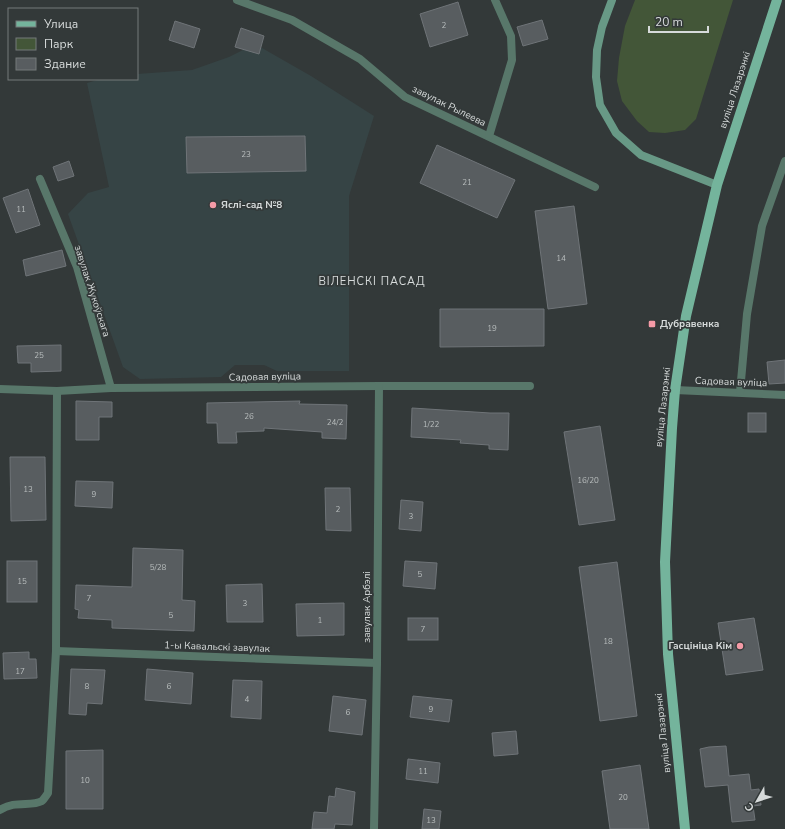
<svg xmlns="http://www.w3.org/2000/svg" width="785" height="829" font-family="'Nunito Sans',sans-serif">
  <style>
    .built { fill: #364445 }
    .green { fill: #435638 }
    .building { fill: #585d60; stroke: #6f7478 }
    .lines { fill: none; stroke-linecap: round; stroke-linejoin: round }
    .street { stroke: #58776a; stroke-width: 8 }
    .secondary { stroke: #689986; stroke-width: 8 }
    .primary { stroke: #74b49c; stroke-width: 10 }
    .poi-dot { fill: #f49aa6; stroke: #333939; stroke-width: 1.5 }
    .labels { text-anchor: middle; dominant-baseline: central; stroke-width: 3.5; stroke-linejoin: round; paint-order: stroke }
    .number-label { font-size: 8px; fill: #b7bcbc }
    .street-label { font-size: 10px; fill: #d7dbdb; stroke: #333939 }
    .poi-label { font-size: 10px; font-weight: bold; fill: #d7dbdb; stroke: #333939; text-anchor: start }
    .neighbourhood-label { font-size: 11px; letter-spacing: 1px; fill: #d7dbdb; stroke: #333939 }
  </style>
  <rect width="100%" height="100%" fill="#333939"/>
  <polygon class="built" points="255,44 311,76 374,116 349,196 349,371 277,371 264,365 235,365 221,377 140,379 123,367 68,214 88,193 109,187 87,83 101,79 137,79 137,74 192,70 229,57"/>
  <polygon class="green" points="635,0 733,0 696,119 685,130 665,133 649,132 637,121 622,101 617,81 619,58 625,26"/>
  <g class="building">
    <polygon points="458,2 468,35 430,47 420,14"/>
    <polygon points="542,20 548,39 523,46 517,27"/>
    <polygon points="175,21 200,29 194,48 169,40"/>
    <polygon points="241,28 264,36 259,54 235,47"/>
    <polygon points="305,136 306,171 187,173 186,137"/>
    <polygon points="437,145 515,180 497,218 420,183"/>
    <polygon points="69,161 74,176 58,181 53,167"/>
    <polygon points="28,189 40,225 16,233 3,198"/>
    <polygon points="574,206 587,304 548,309 535,211"/>
    <polygon points="62,250 66,266 26,276 23,260"/>
    <polygon points="440,309 544,309 544,346 440,347"/>
    <polygon points="61,345 61,371 31,372 31,363 18,363 17,346"/>
    <polygon points="785,360 785,383 769,384 767,362"/>
    <polygon points="76,401 112,402 112,417 99,417 99,440 76,440"/>
    <polygon points="300,401 299,404 347,405 346,439 322,438 322,432 264,428 264,431 236,432 237,443 218,443 217,423 207,423 207,403"/>
    <polygon points="412,408 490,413 509,413 508,450 489,449 489,445 460,443 461,440 411,437"/>
    <rect x="748" y="413" width="18" height="19"/>
    <polygon points="600,426 615,520 579,525 564,432"/>
    <polygon points="10,457 45,457 46,520 11,521"/>
    <polygon points="76,481 113,482 112,508 75,506"/>
    <polygon points="325,488 350,488 351,531 326,530"/>
    <polygon points="401,500 423,502 421,531 399,529"/>
    <polygon points="133,548 183,550 182,600 195,601 194,631 112,628 112,620 78,618 79,610 75,609 76,585 132,587"/>
    <rect x="7" y="561" width="30" height="41"/>
    <polygon points="405,561 437,563 435,589 403,586"/>
    <polygon points="617,562 637,716 600,721 579,567"/>
    <polygon points="262,584 263,622 227,622 226,585"/>
    <polygon points="344,603 344,635 297,636 296,604"/>
    <rect x="408" y="618" width="30" height="22"/>
    <polygon points="754,618 763,670 726,675 718,623"/>
    <polygon points="29,652 29,659 36,659 37,678 4,679 3,653"/>
    <polygon points="71,669 105,670 102,704 87,703 86,715 69,714"/>
    <polygon points="147,669 193,673 191,704 145,700"/>
    <polygon points="233,680 262,681 261,719 231,717"/>
    <polygon points="333,696 366,700 362,735 329,731"/>
    <polygon points="413,696 452,700 449,722 410,717"/>
    <polygon points="516,731 518,754 494,756 492,733"/>
    <polygon points="726,746 729,776 749,774 751,790 759,789 761,805 753,806 755,820 732,822 728,785 705,787 700,749 709,747"/>
    <polygon points="103,750 103,809 66,809 66,751"/>
    <polygon points="408,759 440,763 438,783 406,779"/>
    <polygon points="640,765 649,829 610,829 602,771"/>
    <polygon points="336,788 355,792 352,825 335,824 334,829 312,829 314,812 327,813 329,796 335,797"/>
    <polygon points="424,809 441,811 439,829 422,829"/>
  </g>
  <g class="lines">
    <g class="street">
      <polyline points="237,0 292,20 360,59 405,97 595,187"/>
      <polyline points="489,136 512,60 511,36 495,0"/>
      <polyline points="40,179 77,267 111,388"/>
      <polyline points="0,389 57,391 111,388 379,386 530,386"/>
      <polyline points="675,390 785,395"/>
      <polyline points="740,392 747,314 762,226 785,161"/>
      <polyline points="56,651 377,663"/>
      <path d="M0 810C15 800 31 807 42 801 44 799 46 796 48 793L56 651 57 391"/>
      <polyline points="374,829 377,663 379,386"/>
    </g>
    <polyline class="secondary" points="612,0 602,27 597,50 596,77 600,105 616,133 641,155 717,185"/>
    <polyline class="primary" points="685,829 668,654 665,562 672,428 675,390 686,316 717,185 777,0"/>
  </g>
  <g class="poi-dot">
    <circle cx="213" cy="205" r="4"/>
    <rect x="648" y="320" width="8" height="8" rx="2"/>
    <circle cx="740" cy="646" r="4"/>
  </g>
  <g class="labels">
    <g class="number-label">
      <text x="444" y="25">2</text>
      <text x="246" y="154">23</text>
      <text x="467" y="182">21</text>
      <text x="21" y="209">11</text>
      <text x="561" y="258">14</text>
      <text x="492" y="328">19</text>
      <text x="39" y="355">25</text>
      <text x="249" y="416">26</text>
      <text x="335" y="422">24/2</text>
      <text x="431" y="424">1/22</text>
      <text x="588" y="480">16/20</text>
      <text x="28" y="489">13</text>
      <text x="94" y="494">9</text>
      <text x="338" y="509">2</text>
      <text x="411" y="516">3</text>
      <text x="158" y="567">5/28</text>
      <text x="420" y="574">5</text>
      <text x="22" y="581">15</text>
      <text x="89" y="598">7</text>
      <text x="245" y="603">3</text>
      <text x="171" y="615">5</text>
      <text x="320" y="620">1</text>
      <text x="423" y="629">7</text>
      <text x="608" y="641">18</text>
      <text x="20" y="671">17</text>
      <text x="87" y="686">8</text>
      <text x="169" y="686">6</text>
      <text x="247" y="699">4</text>
      <text x="431" y="709">9</text>
      <text x="348" y="712">6</text>
      <text x="423" y="771">11</text>
      <text x="85" y="780">10</text>
      <text x="623" y="797">20</text>
      <text x="431" y="820">13</text>
    </g>
    <g class="street-label">
      <text transform="translate(735 90) rotate(-72)">вуліца Лазарэнкі</text>
      <text transform="translate(449 106) rotate(26)">завулак Рылеева</text>
      <text transform="translate(92 291) rotate(72)">завулак Жукоўскага</text>
      <text transform="translate(265 377) rotate(-1)">Садовая вуліца</text>
      <text transform="translate(731 382) rotate(2)">Садовая вуліца</text>
      <text transform="translate(663 407) rotate(-84)">вуліца Лазарэнкі</text>
      <text transform="translate(367 607) rotate(-90)">завулак Арбэлі</text>
      <text transform="translate(217 647) rotate(2)">1-ы Кавальскі завулак</text>
      <text transform="translate(663 733) rotate(-96)">вуліца Лазарэнкі</text>
    </g>
    <g class="poi-label">
      <text x="221" y="205">Яслі-сад №8</text>
      <text x="660" y="324">Дубравенка</text>
      <text x="732" y="646" text-anchor="end">Гасцініца Кім</text>
    </g>
    <g class="neighbourhood-label">
      <text x="372" y="281">ВІЛЕНСКІ ПАСАД</text>
    </g>
  </g>
  <rect x="8" y="8" width="130" height="72" fill="#333939" stroke="#757a7a"/>
  <rect x="16" y="21" width="20" height="6" fill="#74b49c" stroke="#757a7a"/>
  <text x="44" y="28" font-size="12" fill="#d7dbdb">Улица</text>
  <rect x="16" y="38" width="20" height="12" fill="#435638" stroke="#757a7a"/>
  <text x="44" y="48" font-size="12" fill="#d7dbdb">Парк</text>
  <rect x="16" y="58" width="20" height="12" fill="#585d60" stroke="#757a7a"/>
  <text x="44" y="68" font-size="12" fill="#d7dbdb">Здание</text>
  <g transform="translate(757 801) rotate(231)" stroke="#333939" stroke-width="3" paint-order="stroke">
  <path d="M0-3L7 15L0 10L-7 15Z" fill="#d7dbdb"/>
  <text y="-6" font-size="11" font-weight="bold" text-anchor="middle" fill="#d7dbdb">С</text>
  </g>
  <path d="M649 26v6h59v-6" fill="none" stroke="#d7dbdb" stroke-width="2"/>
  <text x="655" y="26" font-size="12" fill="#d7dbdb" stroke="#333939" stroke-width="3" paint-order="stroke">20 m</text>
</svg>
